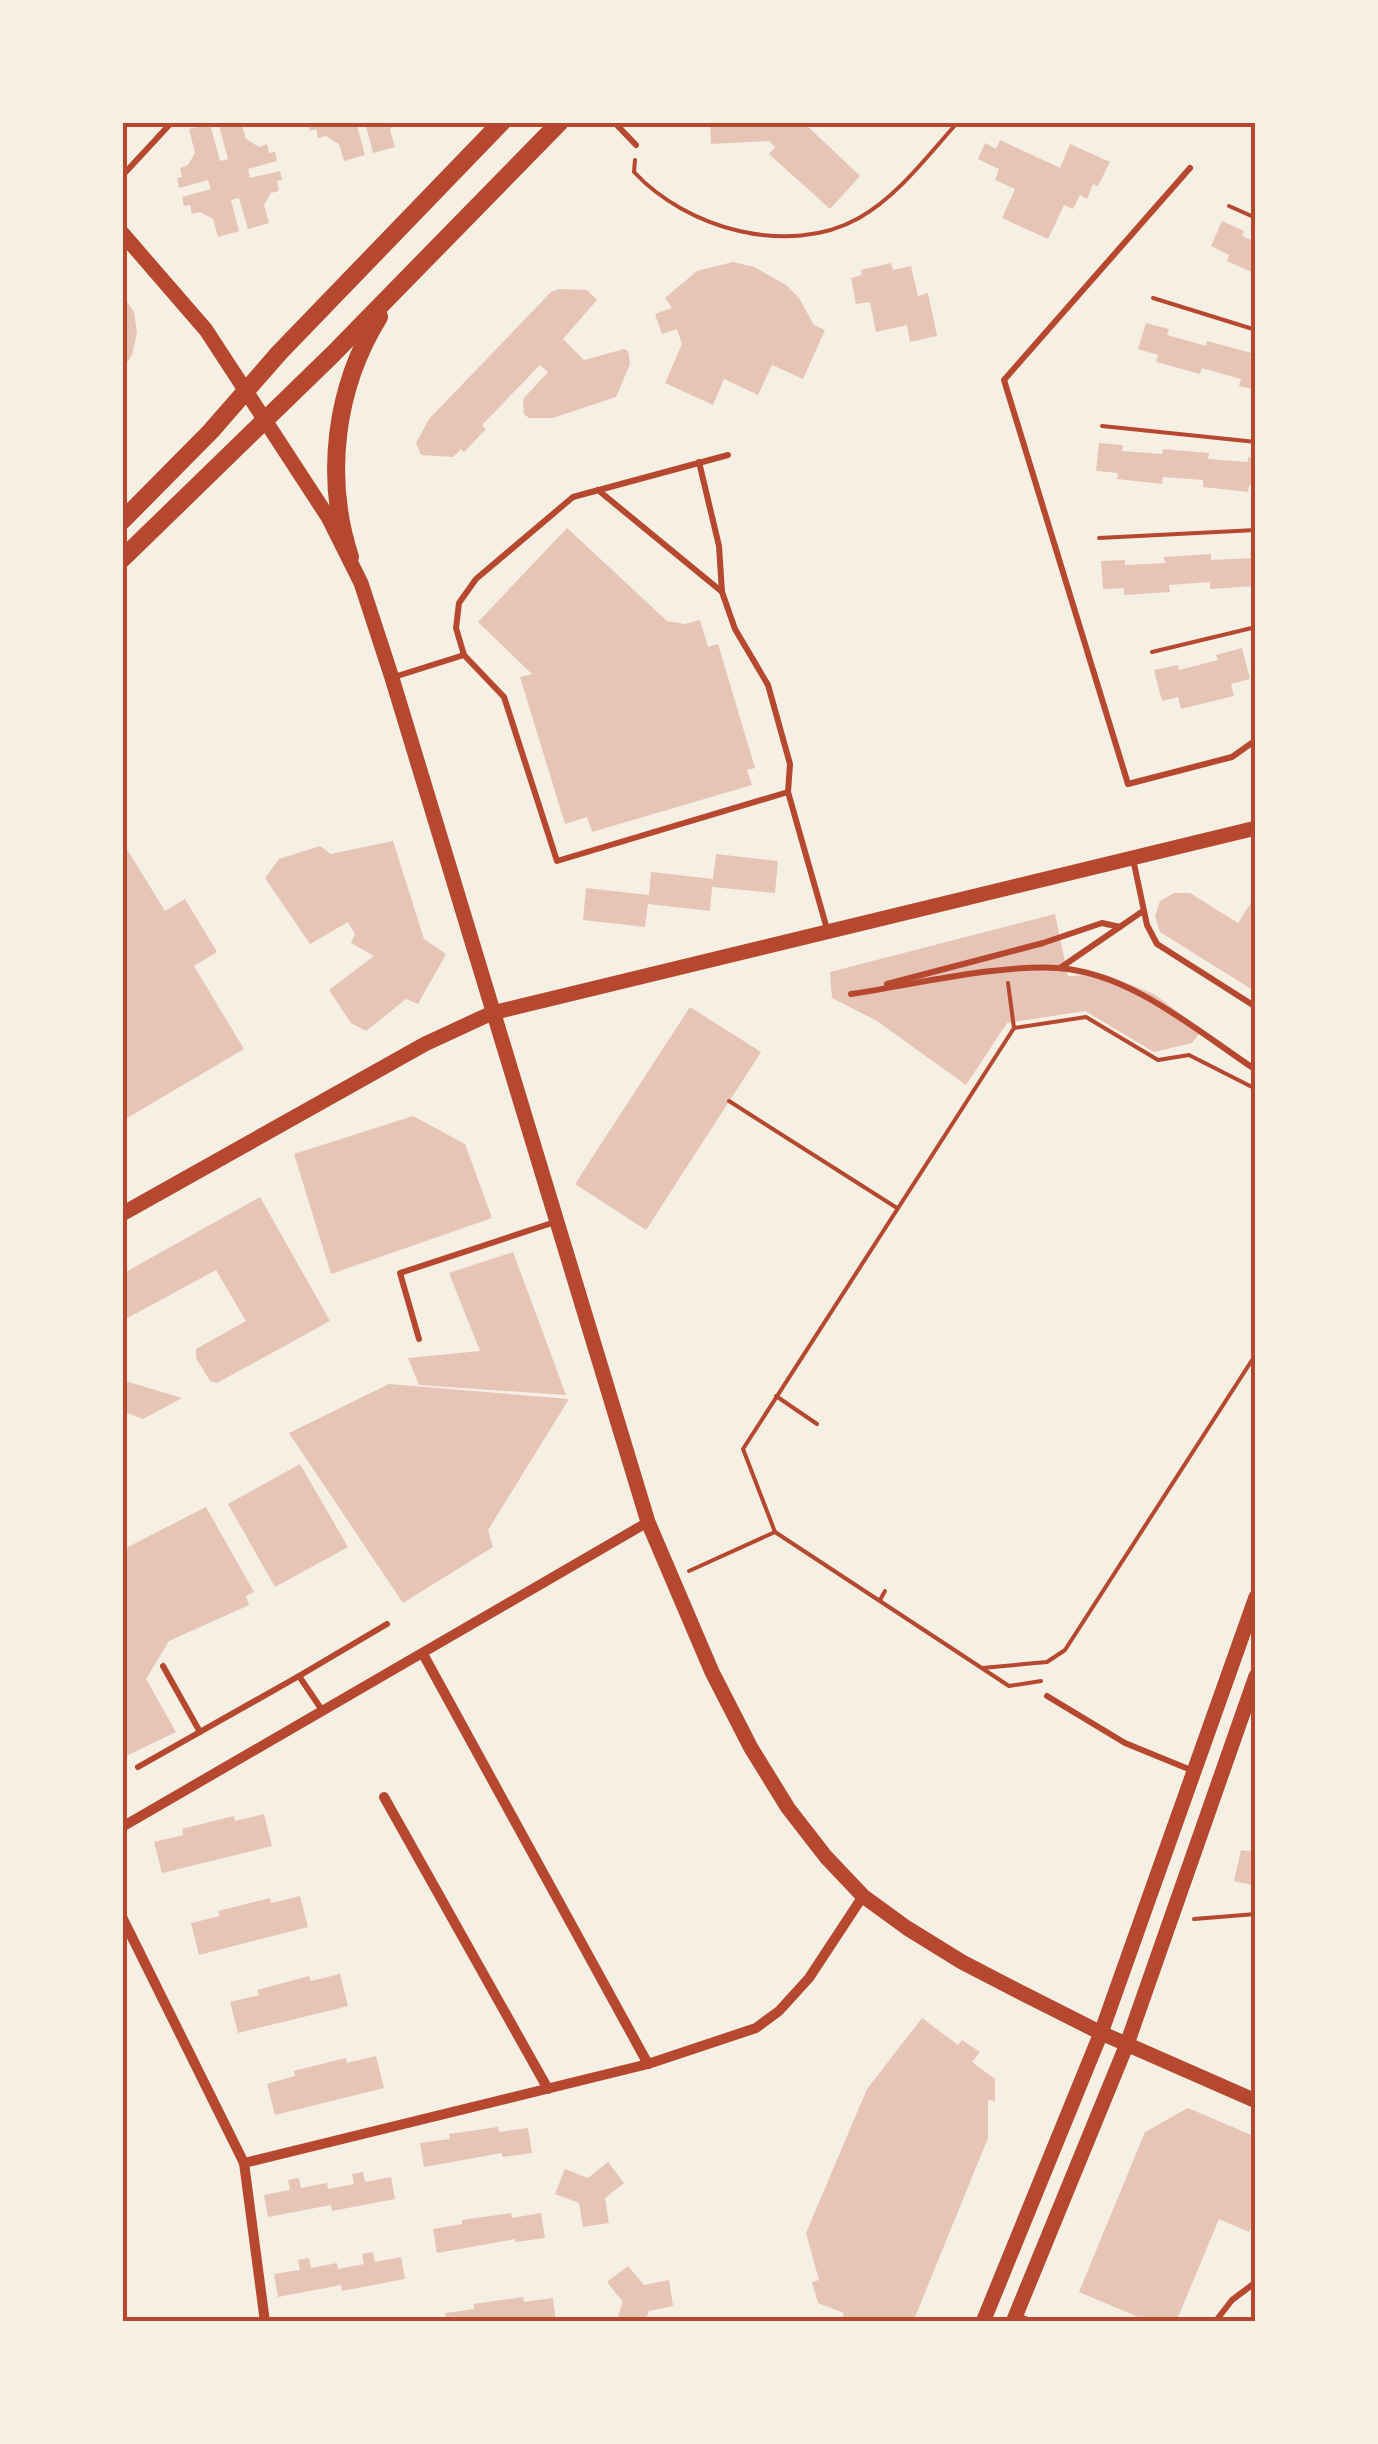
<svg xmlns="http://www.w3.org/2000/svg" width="1378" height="2444" font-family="Manrope,sans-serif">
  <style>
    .building { fill: #e6c5b7 }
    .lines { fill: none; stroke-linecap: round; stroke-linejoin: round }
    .path { stroke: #b5482f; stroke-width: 4 }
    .service { stroke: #b5482f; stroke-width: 6 }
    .minor { stroke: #b5482f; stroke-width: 10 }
    .tertiary { stroke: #b5482f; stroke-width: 15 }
    .primary { stroke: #b5482f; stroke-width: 18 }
    .neatline { fill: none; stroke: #b5482f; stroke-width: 4 }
  </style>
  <rect width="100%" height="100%" fill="#f6efe4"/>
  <g class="building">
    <polygon points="218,122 241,122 246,139 259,147 267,144 269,153 275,152 277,161 248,169 250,178 280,171 282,180 277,181 279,191 271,193 264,205 269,223 248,229 239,198 231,200 239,231 218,237 213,219 200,212 192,214 190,205 184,206 182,197 211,189 208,180 179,188 177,178 182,177 180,168 188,165 195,153 189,129 210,124 220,161 228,159"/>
    <polygon points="308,122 356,122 365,155 344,161 339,144 326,136 318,138 316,129 310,131"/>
    <polygon points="365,122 394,122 390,130 395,147 373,153"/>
    <polygon points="710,122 792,122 795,125 803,122 860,176 830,209 769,154 775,147 769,141 711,144"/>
    <polygon points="1000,140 1060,168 1070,144 1110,162 1098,186 1093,184 1087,199 1080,195 1073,209 1064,205 1048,239 1002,218 1015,189 995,180 999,169 978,159 985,143 996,149"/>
    <polygon points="1222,221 1244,231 1242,236 1256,242 1256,274 1227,261 1229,255 1211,246"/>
    <polygon points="733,262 754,267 786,285 799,298 814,325 825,330 803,379 772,365 758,395 724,379 713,405 665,383 682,344 677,329 662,334 655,314 672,308 665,298 697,271"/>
    <polygon points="891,263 893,270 911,266 918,296 928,293 937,336 910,342 907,325 876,332 870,302 856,304 851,278 862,275 861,270"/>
    <polygon points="559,289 587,290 597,300 563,339 584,360 624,349 628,351 630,364 616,397 553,418 529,418 524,414 523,404 524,398 548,372 540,365 482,425 486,429 464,452 461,449 453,457 421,455 416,443 429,419 551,292"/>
    <polygon points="122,294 134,312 137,333 132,355 122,370"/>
    <polygon points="1146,323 1169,329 1167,335 1206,346 1207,341 1252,353 1250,358 1256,360 1256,390 1239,386 1241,379 1202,368 1200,374 1156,362 1158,355 1138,349"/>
    <polygon points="1099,443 1123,445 1122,451 1162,454 1163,449 1209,453 1208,459 1248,462 1248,457 1256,458 1256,485 1249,485 1248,492 1203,487 1203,480 1163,477 1162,484 1117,479 1118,473 1096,471"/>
    <polygon points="567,528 667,621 685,624 700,620 708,647 718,644 755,768 747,770 752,785 592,832 587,817 565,824 520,677 532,674 478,622"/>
    <polygon points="1250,552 1256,552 1256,586 1210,589 1210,582 1169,585 1170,592 1124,595 1124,588 1103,589 1101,561 1125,560 1125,565 1165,563 1164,557 1211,554 1211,560 1251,558"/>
    <polygon points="1242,648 1250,679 1231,684 1234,696 1181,709 1178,697 1162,701 1154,670 1178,665 1179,670 1218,660 1216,655"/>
    <polygon points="122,841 165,911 185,899 217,952 194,966 244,1049 122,1121"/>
    <polygon points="393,841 424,939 446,954 418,1004 406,999 366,1031 351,1023 329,990 374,956 351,943 355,934 348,922 310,944 265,878 279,859 320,846 331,854"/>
    <polygon points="716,854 778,861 775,893 712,887 710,911 648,904 645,927 583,920 586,888 649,895 651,872 713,879"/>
    <polygon points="1174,893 1190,893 1238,923 1256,895 1256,992 1160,932 1155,916 1160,901"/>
    <polygon points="1055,914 1068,976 1104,974 1154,994 1202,1030 1192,1043 1154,1052 1085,1011 1007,1023 966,1085 877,1021 832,998 830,972"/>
    <polygon points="690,1007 761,1052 646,1230 575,1184"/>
    <polygon points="413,1116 465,1144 492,1218 331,1274 294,1154"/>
    <polygon points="260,1197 330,1321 217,1383 210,1381 196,1358 196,1349 246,1321 216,1270 122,1321 122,1274"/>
    <polygon points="513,1252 566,1395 419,1385 408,1358 480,1351 449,1273"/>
    <polygon points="122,1380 182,1398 143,1419 122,1411"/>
    <polygon points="389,1384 569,1399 488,1530 493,1547 403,1603 289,1433"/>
    <polygon points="300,1464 348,1547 275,1587 228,1504"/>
    <polygon points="206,1507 254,1592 246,1596 249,1605 169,1641 146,1679 176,1732 122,1758 122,1550"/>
    <polygon points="264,1814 272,1846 162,1873 154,1842 183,1835 182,1829 234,1816 235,1821"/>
    <polygon points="1241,1850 1256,1852 1256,1886 1234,1881"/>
    <polygon points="300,1896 308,1927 199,1955 191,1923 220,1916 218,1911 270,1898 271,1903"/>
    <polygon points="340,1974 348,2006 238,2033 230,2002 259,1995 257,1990 309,1976 311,1981"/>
    <polygon points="922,2018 958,2045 962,2040 980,2052 972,2062 995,2079 995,2101 988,2100 988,2138 913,2322 841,2322 844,2313 818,2303 812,2282 819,2280 806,2233 867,2089"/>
    <polygon points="376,2056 384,2088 275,2115 267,2084 295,2076 294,2071 346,2058 347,2063"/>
    <polygon points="1188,2108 1256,2137 1256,2216 1249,2232 1219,2219 1176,2322 1150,2322 1079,2292 1145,2132"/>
    <polygon points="498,2127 499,2132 528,2128 532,2153 502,2157 502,2153 424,2167 420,2143 450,2139 449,2134"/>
    <polygon points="608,2162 624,2183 605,2198 609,2223 583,2227 579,2203 555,2194 565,2169 588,2178"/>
    <polygon points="363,2172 365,2182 391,2177 395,2199 332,2211 331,2205 268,2217 264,2195 290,2190 288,2180 299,2178 301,2188 327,2183 328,2189 354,2184 352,2174"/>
    <polygon points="511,2213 512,2218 541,2213 545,2238 515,2242 515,2239 437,2253 433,2229 462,2224 462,2220"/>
    <polygon points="373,2252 375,2262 401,2257 405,2279 342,2291 341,2285 278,2297 274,2274 300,2270 298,2260 309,2258 311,2268 337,2263 338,2269 364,2264 362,2254"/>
    <polygon points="628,2266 644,2285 669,2280 673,2306 649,2311 645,2322 616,2322 623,2302 607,2282"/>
    <polygon points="523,2297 524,2302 553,2298 556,2322 446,2322 445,2313 474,2309 474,2304"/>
  </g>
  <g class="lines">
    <g class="path">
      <path d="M635 160 634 172C686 228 788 258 859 218 898 196 928 155 958 122"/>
      <polyline points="1229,206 1256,218"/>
      <polyline points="1153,298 1256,330"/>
      <polyline points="1102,426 1256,442"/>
      <polyline points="1099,538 1256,530"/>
      <polyline points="1152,652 1256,627"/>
      <polyline points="1008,983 1014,1028"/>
      <polyline points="729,1101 897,1208"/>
      <polyline points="776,1396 817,1424"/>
      <polyline points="689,1571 775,1532"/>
      <polyline points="880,1600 885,1591"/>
      <polyline points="982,1668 1047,1662 1065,1650 1256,1354"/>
      <polyline points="1041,1681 1009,1686 775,1532 743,1449 1014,1028 1086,1017 1158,1060 1189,1055 1256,1089"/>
      <polyline points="1194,1919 1256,1914"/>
    </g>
    <g class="service">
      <polyline points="614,122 636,145"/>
      <polyline points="1190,168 1004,380 1128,784 1232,757 1256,740"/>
      <polyline points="122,176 172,122"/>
      <polyline points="728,455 573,497 476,579 459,603 456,628 464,655 504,697 557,861 788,792"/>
      <polyline points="699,462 719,546 722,592 735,629 768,685 790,764 788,792 827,929"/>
      <polyline points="598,490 721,591"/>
      <polyline points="394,677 464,655"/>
      <polyline points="1133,859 1147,925 1157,944 1256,1007"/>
      <polyline points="1060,968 1143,911"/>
      <polyline points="887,984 1043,943 1102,923 1120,927"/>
      <path d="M851 994C912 985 998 964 1058 968 1131 973 1197 1031 1256 1070"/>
      <polyline points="419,1339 400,1273 555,1222"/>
      <polyline points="163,1666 200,1732"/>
      <polyline points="299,1676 387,1624"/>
      <polyline points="1047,1696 1125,1743 1191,1770"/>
      <polyline points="138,1767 299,1676 322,1710"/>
      <polyline points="1015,2315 1033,2322"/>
      <polyline points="1215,2322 1232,2300 1256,2282"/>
    </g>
    <g class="minor">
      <polyline points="423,1654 648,2064"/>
      <polyline points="384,1797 548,2089"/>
      <polyline points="122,1827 648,1522"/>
      <polyline points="122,1917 244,2163 265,2322"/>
      <polyline points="244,2163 648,2064 756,2028 779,2011 809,1978 863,1896"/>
    </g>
    <g class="tertiary">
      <polyline points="122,233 206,330 328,517 361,583 392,678 648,1522 712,1672 751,1748 788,1808 826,1857 863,1896 907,1928 962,1962 1018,1991 1101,2033 1256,2101"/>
      <polyline points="122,1214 425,1044 492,1013 1256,828"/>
      <polyline points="983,2322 1101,2033 1256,1597"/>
      <polyline points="1013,2322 1127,2044 1256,1676"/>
    </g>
    <g class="primary">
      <polyline points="122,521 211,431 279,353 502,122"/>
      <path d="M350 557C324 477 335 388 379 317"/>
      <polyline points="122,559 333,354 560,122"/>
    </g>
  </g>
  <rect width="1378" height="2444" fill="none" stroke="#f6efe4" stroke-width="250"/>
  <rect x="125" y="125" width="1128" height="2194" class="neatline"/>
</svg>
